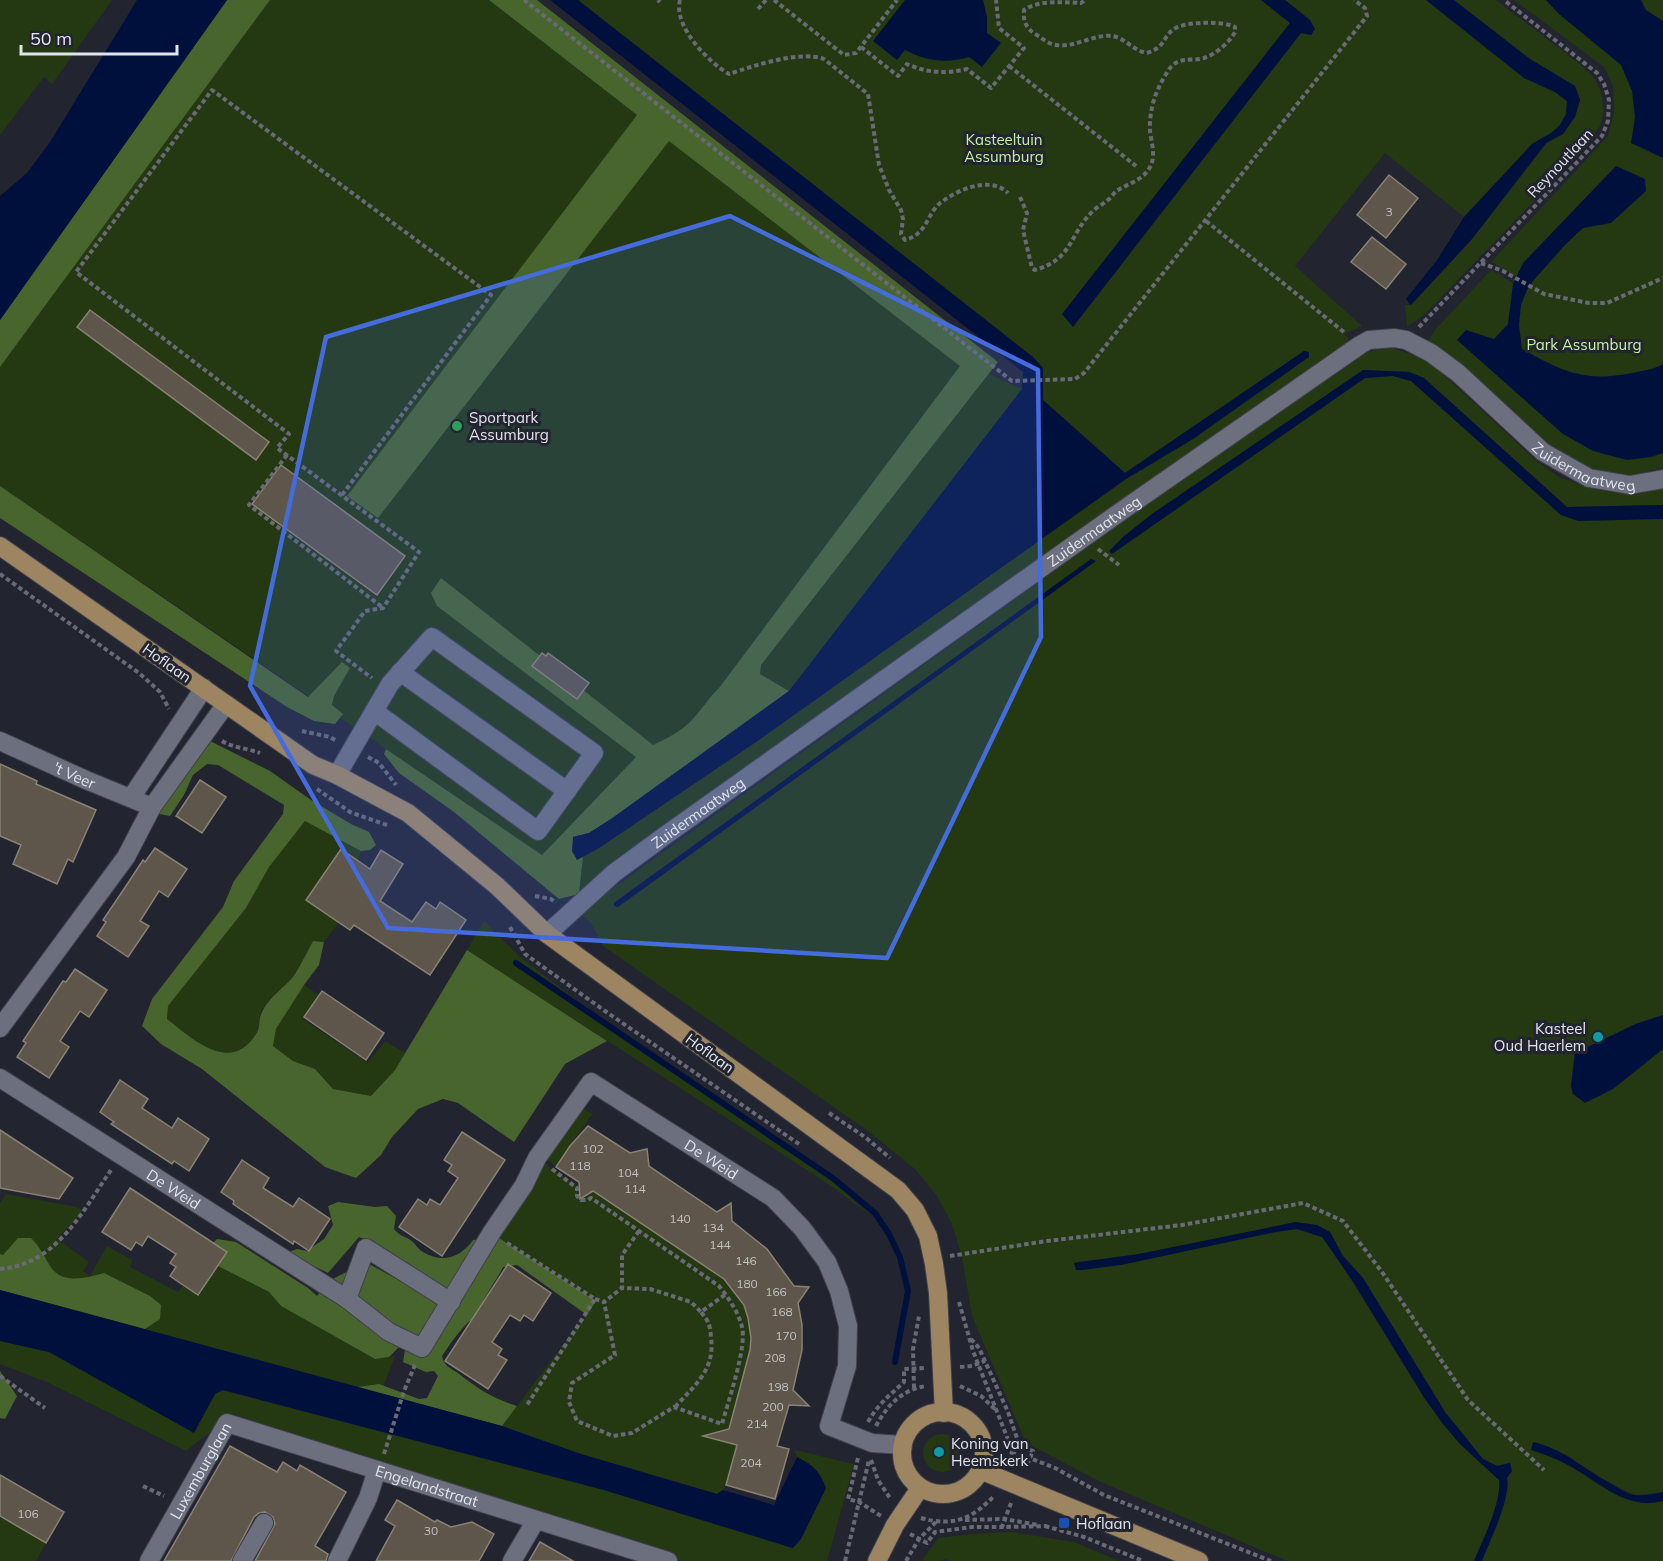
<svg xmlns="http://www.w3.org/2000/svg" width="1663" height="1561" font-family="Mulish,sans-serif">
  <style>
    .green { fill: #243911; fill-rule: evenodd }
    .forest { fill: #48652d }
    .water { fill: #00103c }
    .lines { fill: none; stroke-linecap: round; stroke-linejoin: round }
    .stream { stroke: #00103c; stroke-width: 6 }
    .building { fill: #5e564a; stroke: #898173; stroke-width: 1.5 }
    .minor-casing { stroke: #3f414b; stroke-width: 20 }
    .major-casing { stroke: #3f414b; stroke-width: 20 }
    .path { stroke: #686a75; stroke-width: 4; stroke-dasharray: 4.5 3; stroke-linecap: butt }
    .minor { stroke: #6c6f7e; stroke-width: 18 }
    .major { stroke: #9e8562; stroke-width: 18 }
    .marked { fill: #446cdc; fill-opacity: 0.2; stroke: #446cdc; stroke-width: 4.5; stroke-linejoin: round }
    .leisure-dot { fill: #2e9e5b; stroke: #222430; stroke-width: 2 }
    .culture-dot { fill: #0f9aa8; stroke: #222430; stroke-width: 2 }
    .transit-dot { fill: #1a4fb4; stroke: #222430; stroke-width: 2 }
    .labels { text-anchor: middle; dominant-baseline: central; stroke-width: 6; stroke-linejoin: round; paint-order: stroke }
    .number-label { font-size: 12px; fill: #c1c0c4 }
    .park-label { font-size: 15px; fill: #c4f39f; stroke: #222430 }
    .street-label { font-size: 15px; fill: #e2e4ec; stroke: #222430 }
    .poi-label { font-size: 15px; fill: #e2e4ec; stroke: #222430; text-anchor: start }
  </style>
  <rect width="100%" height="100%" fill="#222430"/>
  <g class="green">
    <polygon points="0,0 112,0 52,84 44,77 0,135"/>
    <path d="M270 0H489L960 366 719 688C708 698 701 710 691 721 677 737 654 745 636 757L542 855 0 486V367Z"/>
    <polygon points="578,0 1261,0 1290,23 1063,314 1301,33 1312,35 1310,20 1285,0 1426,0 1524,78 1555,92 1567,101 1566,114 1560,125 1551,133 1532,144 1464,217 1385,153 1295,266 1362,326 1344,334 1348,338 1348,343 579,894 583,856 599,848 756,742 1126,479 1193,439 1309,353 1304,351 1125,473 1043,400 1042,387 1033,357"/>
    <polygon points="1454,0 1496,0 1581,65 1595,79 1601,92 1604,111 1600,126 1583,150 1424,315 1407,327 1405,305 1411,305 1472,239 1547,143 1563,134 1574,117 1580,100 1575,86 1530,59"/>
    <polygon points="1514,0 1663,0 1663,467 1660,468 1633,475 1599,475 1558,453 1427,343 1435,330 1491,270 1513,283 1516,276 1491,262 1608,136 1614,113 1613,86 1604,67"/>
    <path d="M1392 348 1428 360 1534 459 1559 477 1585 487 1610 492 1637 494 1663 487V505L1567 507 1424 378 1409 372 1364 370 1154 513 1123 537 1111 553 1365 378 1393 376 1411 381 1561 515 1663 519V1015L1635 1024 1575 1053 1571 1086 1573 1094 1585 1102 1602 1095 1663 1049V1492L1635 1495 1593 1474 1566 1454 1531 1449C1543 1454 1555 1458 1566 1464 1598 1480 1624 1511 1663 1501V1561H1482L1504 1501 1508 1485 1507 1478 1509 1472V1463L1497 1466 1483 1459 1445 1412 1363 1278 1343 1256 1330 1232 1296 1222 1075 1267 1297 1229 1322 1237 1331 1248 1425 1399 1443 1424 1460 1444 1499 1480C1502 1503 1483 1538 1474 1561H1287L1101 1482 1026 1443 972 1316 962 1257 952 1224 937 1196 916 1170 868 1131 603 946 593 926 580 912 1280 409 1364 354 1375 350ZM1095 562 618 907 614 906V902L974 644Z"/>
    <polygon points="989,374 1022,389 789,691 760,674 761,665"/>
    <path d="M305 820 361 851 358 860 341 849 307 900 339 922 324 942 313 941C307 952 302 964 295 974 286 987 268 997 261 1012 258 1019 261 1027 256 1034 229 1075 193 1039 167 1019L168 1006 246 908 269 867Z"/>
    <polygon points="484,921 520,957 607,1023 824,1174 871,1216 827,1183 467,950"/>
    <polygon points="304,985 320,996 303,1019 368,1063 385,1041 405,1053 395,1070 371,1096 333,1089 315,1069 293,1061 273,1046 276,1029"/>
    <polygon points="582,1108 592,1114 556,1167 547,1159"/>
    <polygon points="537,1158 580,1188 591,1190 724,1279 744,1305 748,1318 751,1338 750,1350 725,1441 737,1445 726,1485 723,1490 717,1494 581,1454 502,1426 596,1301 491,1234"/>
    <polygon points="6,1194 77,1207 83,1211 57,1239 89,1262 83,1271 90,1276 107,1246 132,1260 130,1267 178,1292 183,1285 199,1295 218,1266 269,1292 281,1306 375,1359 395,1356 383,1387 379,1384 357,1387 0,1290 0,1203"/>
    <polygon points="0,1341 49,1352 194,1432 215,1394 222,1390 604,1490 792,1548 801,1539 826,1488 810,1464 797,1457 795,1450 854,1464 827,1561 681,1561 233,1414 186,1451 49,1383 0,1364"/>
    <circle cx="942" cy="1453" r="19"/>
    <polygon points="0,1516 46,1543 36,1561 0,1561"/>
    <polygon points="1012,1532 1074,1542 1119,1561 951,1561 944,1559 941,1561 922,1561 938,1538 971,1534"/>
  </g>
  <g class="forest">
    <polygon points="227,0 270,0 0,367 0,320"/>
    <path d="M489 0H537L998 362 761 665 760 674 789 691 611 819 589 833 573 837 577 859 583 856 579 894 559 899 454 812 399 773 384 754 386 749 542 855 636 757 437 606 431 593 441 578 653 745C666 739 680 732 690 722 701 711 708 698 719 688L960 366 669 141 378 518 347 496 637 115Z"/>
    <polygon points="0,486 308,697 342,662 350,668 334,696 332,705 343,714 335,724 314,721 287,707 0,518"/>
    <path d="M208 740 270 771 311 800 351 824 369 832 376 845 370 850 361 851 305 821 269 867 246 908 168 1006 167 1019C193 1039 230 1075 256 1034 261 1027 258 1019 262 1012 269 996 286 987 295 974 302 963 307 952 313 941L324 942 319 965 304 985 276 1029 273 1046 293 1061 315 1069 333 1089 371 1096 395 1070 467 950 607 1041 565 1064 514 1142 458 1103 443 1099 418 1109 392 1137 381 1155 356 1178 325 1167 202 1069 161 1044 142 1026 152 999 223 907 234 881 283 814 284 805 218 765 207 764 193 775 184 795 170 816 159 814 164 797Z"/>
    <path d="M338 1202 375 1207 387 1206 396 1216 394 1229C401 1238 405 1235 413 1242 416 1245 419 1250 423 1252 443 1264 461 1257 473 1240L499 1238 596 1301 587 1315 517 1265 503 1267C496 1282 482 1297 480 1313 463 1324 453 1340 442 1356 444 1366 450 1368 458 1373 478 1389 492 1398 517 1406L502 1426 357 1387 379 1384 419 1399 427 1398 438 1376 434 1371 426 1372 403 1362 405 1350 400 1346 389 1357 375 1359 281 1306 269 1292 218 1266 227 1252 213 1243 217 1239 236 1242 308 1288 317 1296 327 1282 352 1269 371 1265 433 1299C407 1269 397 1252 359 1237L328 1273 286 1253 297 1249 307 1251 324 1239 333 1225 328 1206Z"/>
    <path d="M18 1238H31C40 1247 44 1256 50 1266 62 1285 86 1278 104 1273L150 1296 161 1305 160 1319 145 1329 0 1290V1254L3 1255Z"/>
    <polygon points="0,1371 17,1396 5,1419 0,1418"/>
  </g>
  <g class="water">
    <polygon points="137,0 227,0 0,320 0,196 27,173 50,142"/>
    <polygon points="550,0 578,0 1033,357 1043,368 1043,400 1125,473 1304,351 1309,352 1309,357 1193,439 1126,479 756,742 599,848 577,860 572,851 573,837 589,833 611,819 789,691 1022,389 1023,372"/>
    <path d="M905 0H983L987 17V33L1001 43 982 67 969 57C946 64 926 61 905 50L897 60 873 41Z"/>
    <polygon points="1261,0 1285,0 1310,20 1315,29 1311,35 1301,33 1073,327 1062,314 1290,23"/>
    <polygon points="1426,0 1454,0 1530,59 1575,86 1580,100 1575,117 1563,134 1546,143 1472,239 1411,305 1406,299 1437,260 1464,217 1532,144 1551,133 1560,125 1566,114 1567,101 1555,92 1524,78"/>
    <polygon points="1546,0 1641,0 1646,10 1663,21 1663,158 1631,143 1635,117 1632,91 1621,65 1559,14"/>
    <path d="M1616 166 1645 179 1646 191 1611 223 1583 228 1565 245 1533 281 1527 290 1521 305 1519 325 1522 349C1565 373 1586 383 1637 372 1646 370 1655 369 1663 364V453L1651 457 1627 460 1593 451 1563 434 1457 340 1466 330 1494 339 1508 324 1513 284 1523 263Z"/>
    <polygon points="1363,370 1409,372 1424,378 1567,507 1663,505 1663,519 1578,521 1561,515 1411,381 1393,376 1365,378 1112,554 1109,551 1123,537 1152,514"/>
    <polygon points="1091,559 1096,561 618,907 614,906 614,903"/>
    <polygon points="1663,1015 1663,1049 1613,1089 1585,1103 1573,1094 1571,1086 1575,1053 1636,1024"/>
    <path d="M1296 1222 1317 1225 1330 1232 1343 1256 1363 1278 1445 1412 1483 1459 1497 1466 1510 1463 1512 1471 1507 1478C1511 1499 1490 1540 1482 1561H1474C1483 1540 1502 1501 1499 1480L1460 1444 1443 1424 1425 1399 1354 1283 1322 1237 1297 1229 1275 1232 1121 1265 1082 1270H1076L1074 1263 1079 1262 1139 1254Z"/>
    <path d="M0 1290 502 1426 581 1454 717 1494 723 1490 774 1505 797 1457C814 1466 819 1470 826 1488L801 1539 793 1548 604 1490 223 1390 215 1394 194 1433 49 1352 0 1341Z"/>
    <path d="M1533 1442C1562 1448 1584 1469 1610 1483 1618 1488 1627 1494 1635 1495 1645 1496 1654 1494 1663 1492V1501C1624 1511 1598 1480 1566 1464 1555 1458 1543 1454 1531 1450Z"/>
  </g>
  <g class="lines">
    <polyline class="stream" points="516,963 834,1179 875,1213 889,1234 900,1257 908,1291 895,1362"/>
  </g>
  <g class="building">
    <polygon points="1389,175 1418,198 1386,238 1357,215"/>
    <polygon points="1372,237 1406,264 1386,289 1351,262"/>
    <polygon points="90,310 269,442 256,460 77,327"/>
    <polygon points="281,465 405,556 377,595 252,504"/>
    <polygon points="542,653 546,656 548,653 589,683 577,699 532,666"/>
    <polygon points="0,764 37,781 36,784 96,810 73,862 68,859 57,884 13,864 21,845 0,836"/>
    <polygon points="200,780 226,797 202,833 176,816"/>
    <polygon points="155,848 187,869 168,897 159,891 140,921 149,926 128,957 97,936 106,922 103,920 128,883 143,860 145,862"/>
    <polygon points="341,849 370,869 381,850 403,864 380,901 412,922 426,902 436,909 440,902 466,920 430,975 354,925 350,930 306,900"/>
    <polygon points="75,969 107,990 89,1017 80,1011 60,1041 69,1047 49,1078 17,1057 26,1043 23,1041 63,981 66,982"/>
    <polygon points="322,991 384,1033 366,1060 304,1017"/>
    <polygon points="120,1080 148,1099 142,1108 172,1128 178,1118 209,1139 189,1171 174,1161 172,1164 111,1124 114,1122 100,1112"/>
    <polygon points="588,1126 630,1153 647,1149 649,1166 717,1212 731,1203 732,1221 767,1249 794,1286 809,1287 798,1303 802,1325 802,1350 793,1390 809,1406 789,1405 777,1446 789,1449 775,1499 726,1485 737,1445 703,1436 729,1429 750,1350 751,1338 748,1318 744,1305 724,1279 593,1191 580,1199 579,1182 556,1167 570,1146"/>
    <polygon points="0,1130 73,1178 59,1199 0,1188"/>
    <polygon points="462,1132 505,1160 442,1256 399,1227 418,1199 427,1205 430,1199 440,1205 458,1178 448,1171 452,1165 444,1160"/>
    <polygon points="242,1160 269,1178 263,1188 293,1207 299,1198 330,1219 309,1251 294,1241 293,1244 233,1204 234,1201 221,1192"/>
    <polygon points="130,1188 227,1252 198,1295 170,1276 176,1267 170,1263 176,1254 148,1236 142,1246 136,1242 131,1250 102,1232"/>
    <polygon points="508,1264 551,1293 533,1321 524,1315 520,1321 510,1315 492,1342 502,1349 498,1355 507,1360 488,1389 445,1361"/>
    <polygon points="230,1446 277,1472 283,1462 297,1471 300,1465 346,1492 315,1546 328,1554 326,1561 255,1561 275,1524 273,1517 265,1512 259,1513 254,1517 231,1561 164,1561"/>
    <polygon points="0,1475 64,1512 46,1543 0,1516"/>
    <polygon points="397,1500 435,1522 437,1520 451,1527 472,1522 494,1534 479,1561 376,1561 395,1526 385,1520"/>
    <polygon points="540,1542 573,1561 529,1561"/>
  </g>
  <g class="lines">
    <defs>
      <g id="minor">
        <polyline points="400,672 567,791"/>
        <path id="s1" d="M0 741 86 780 152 807"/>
        <polyline points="337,775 390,684 432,637 594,753 538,831 374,711"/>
        <polyline points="131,798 204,688"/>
        <path id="s2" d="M547 934 614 873 663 837 1120 512 1360 345 1369 340 1394 338 1406 340 1431 353 1458 373 1543 452 1589 478 1630 485 1663 479"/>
        <polyline points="0,1028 126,857 152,807 226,704"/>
        <path id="s3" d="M0 1078 347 1299 389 1332 422 1348 492 1232 524 1185 537 1158 591 1082 773 1198 802 1228 827 1262 839 1291 848 1326 847 1366 829 1426 872 1443 903 1445"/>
        <polyline points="347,1299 366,1248 451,1302"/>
        <path id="s4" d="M149 1561 227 1423 668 1561"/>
        <polyline points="242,1561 264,1523"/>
        <polyline points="337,1561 368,1498 377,1470"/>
        <polyline points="512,1561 536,1520"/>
      </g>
      <g id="major">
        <polyline points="0,546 313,765 337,775 408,813 497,886 547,934 898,1190 915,1210 928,1236 934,1264 938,1293 944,1413"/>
        <circle cx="943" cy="1453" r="41"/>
        <polyline points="980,1470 1199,1561"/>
        <polyline points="877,1561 895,1525 920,1488"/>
      </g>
    </defs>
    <use href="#minor" class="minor-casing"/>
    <use href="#major" class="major-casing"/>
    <g class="path">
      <polyline points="524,0 1012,381 1075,379 1084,373 1367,16 1365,8 1354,0"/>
      <polyline points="658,0 660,2"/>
      <path d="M680 0C673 26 708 62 729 74 753 66 800 50 824 59L868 94 879 165 889 190 901 210 903 219 901 234 905 240C927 234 926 216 939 204 956 190 990 175 1008 193"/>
      <polyline points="774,0 844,55 856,53 897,0"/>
      <polyline points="758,9 766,0"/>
      <path d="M861 47 898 76 907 64C927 73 946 74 967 69L991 88 1024 48 999 28 996 0"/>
      <polyline points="1009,66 1136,166"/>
      <path d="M1020 197 1027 213 1023 230 1032 268 1035 270C1074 259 1069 233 1094 210 1098 206 1104 204 1108 200 1112 197 1114 192 1118 190 1131 182 1147 179 1152 162 1155 153 1151 140 1150 131 1149 109 1156 89 1168 71 1178 55 1190 62 1204 58 1216 54 1230 42 1235 32V27C1224 21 1185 21 1174 29 1162 37 1166 48 1146 53 1133 50 1125 38 1112 36 1093 34 1075 48 1056 45 1048 44 1042 38 1035 34 1026 28 1023 21 1024 10 1038 0 1063 2 1081 3L1085 0"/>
      <polyline points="1206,221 1345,333"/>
      <polyline points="1481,263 1503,271 1544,294 1589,303 1607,303 1663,278"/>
      <polyline points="1419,327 1602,136 1608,121 1609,100 1604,84 1597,73 1504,0"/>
      <polyline points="287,455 249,505 382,607"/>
      <polyline points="342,495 491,295 212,90 76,272 289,434 277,448 419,552 383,608 365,611 336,651 372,678"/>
      <polyline points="1098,549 1119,565"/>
      <polyline points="0,574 139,673 160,692 169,709"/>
      <polyline points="302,731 330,737 337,741"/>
      <path d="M222 741C233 748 247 748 260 753"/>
      <polyline points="368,757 379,763 396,785"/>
      <polyline points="317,789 350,812 387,825"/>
      <polyline points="535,896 551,899 556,903"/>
      <polyline points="510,927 525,954 605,1011 799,1144"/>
      <polyline points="829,1113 865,1137 890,1158"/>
      <path d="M552 1169 577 1188V1196L581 1200H588L591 1198 719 1286C729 1299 738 1311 742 1327 747 1348 728 1402 722 1424L674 1407 632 1433 613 1436 577 1421 569 1402 572 1383 615 1355 604 1302"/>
      <polyline points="639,1231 622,1255 622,1288 650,1289 691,1302 701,1312 726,1294"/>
      <polyline points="507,1243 595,1299 527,1405"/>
      <polyline points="950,1256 1047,1241 1182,1225 1303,1203 1343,1221 1382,1272 1468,1400 1544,1470"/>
      <path d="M0 1269C57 1264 82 1212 111 1170"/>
      <polyline points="595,1299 604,1302 622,1288"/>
      <polyline points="959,1302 973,1351 1007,1437 1012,1451 1010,1462"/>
      <polyline points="971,1339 979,1348 1008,1412 1019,1444 1023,1447 1033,1451 1026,1468"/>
      <polyline points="960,1367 972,1366 985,1361"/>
      <polyline points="0,1376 45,1408"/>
      <polyline points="960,1386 981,1396 996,1410"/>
      <polyline points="914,1388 913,1349 919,1316"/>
      <path d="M675 1407C695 1385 715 1370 711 1338 710 1324 709 1322 701 1312"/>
      <path d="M868 1422C878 1404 889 1396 904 1382V1369L925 1368"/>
      <path d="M876 1426C888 1404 902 1390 926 1386"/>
      <polyline points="1012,1451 1055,1468 1104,1495 1271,1561"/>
      <polyline points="384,1454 404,1391 415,1365"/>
      <polyline points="858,1458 848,1499 859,1502 881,1516"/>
      <polyline points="871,1460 878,1480 890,1498"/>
      <polyline points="143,1486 164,1496"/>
      <polyline points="1011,1503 1002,1527 1047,1526"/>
      <path d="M921 1518C953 1527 972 1519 994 1496"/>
      <polyline points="965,1520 1004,1519 1038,1525"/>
      <polyline points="1045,1526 1084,1537 1143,1561"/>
      <polyline points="910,1534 927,1543 935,1532 972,1527 1002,1527"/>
      <polyline points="845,1561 869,1460"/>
      <polyline points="906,1561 919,1539 936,1522"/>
    </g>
    <use href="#minor" class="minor"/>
    <use href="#major" class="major"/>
  </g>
  <path class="marked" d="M730 216 1038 370 1041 637 887 958 388 928 250 686 326 337Z"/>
  <circle class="leisure-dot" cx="457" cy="426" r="6"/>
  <g class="culture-dot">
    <circle cx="1598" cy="1037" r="6"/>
    <circle cx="939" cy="1452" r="6"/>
  </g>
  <rect class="transit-dot" x="1058" y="1517" width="12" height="12" rx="3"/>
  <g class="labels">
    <g class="number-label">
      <text x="1389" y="211">3</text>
      <text x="593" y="1148">102</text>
      <text x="580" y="1165">118</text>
      <text x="628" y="1172">104</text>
      <text x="635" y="1188">114</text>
      <text x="680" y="1218">140</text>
      <text x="713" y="1227">134</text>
      <text x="720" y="1244">144</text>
      <text x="746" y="1260">146</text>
      <text x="747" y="1283">180</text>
      <text x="776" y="1291">166</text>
      <text x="782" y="1311">168</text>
      <text x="786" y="1335">170</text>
      <text x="775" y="1357">208</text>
      <text x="778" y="1386">198</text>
      <text x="773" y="1406">200</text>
      <text x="757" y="1423">214</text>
      <text x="751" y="1462">204</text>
      <text x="28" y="1513">106</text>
      <text x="431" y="1530">30</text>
    </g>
    <g class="park-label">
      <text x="1004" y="139">Kasteeltuin<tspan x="1004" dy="17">Assumburg</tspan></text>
      <text x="1584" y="344">Park Assumburg</text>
    </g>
    <g class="street-label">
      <text transform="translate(1560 163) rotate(-47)">Reynoutlaan</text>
      <text stroke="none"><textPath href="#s2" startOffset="1274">Zuidermaatweg</textPath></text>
      <text stroke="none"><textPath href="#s2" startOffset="680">Zuidermaatweg</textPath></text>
      <text transform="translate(167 663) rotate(35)">Hoflaan</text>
      <text stroke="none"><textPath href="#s1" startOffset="82">'t Veer</textPath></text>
      <text stroke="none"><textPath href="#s2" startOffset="194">Zuidermaatweg</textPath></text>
      <text transform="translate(710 1053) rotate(36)">Hoflaan</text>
      <text stroke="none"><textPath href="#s3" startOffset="960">De Weid</textPath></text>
      <text stroke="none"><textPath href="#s3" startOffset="206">De Weid</textPath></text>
      <text stroke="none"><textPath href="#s4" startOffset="104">Luxemburglaan</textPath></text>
      <text stroke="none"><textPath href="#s4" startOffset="368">Engelandstraat</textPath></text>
    </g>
    <g class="poi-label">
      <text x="469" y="417">Sportpark<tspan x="469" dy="17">Assumburg</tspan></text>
      <text x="1586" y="1028" text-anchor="end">Kasteel<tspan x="1586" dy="17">Oud Haerlem</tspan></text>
      <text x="951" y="1443">Koning van<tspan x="951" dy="17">Heemskerk</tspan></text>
      <text x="1076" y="1523">Hoflaan</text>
    </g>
  </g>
  <path d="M21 45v9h156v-9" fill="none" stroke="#e2e4ec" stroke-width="3"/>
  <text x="30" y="45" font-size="18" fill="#e2e4ec" stroke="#222430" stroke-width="4.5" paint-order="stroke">50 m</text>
</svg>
